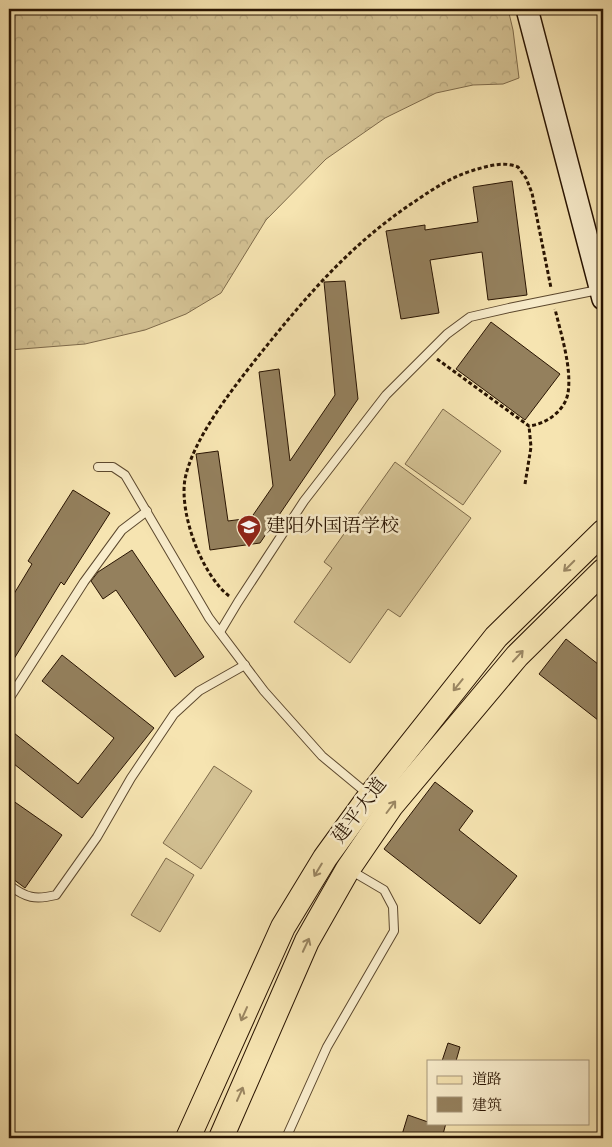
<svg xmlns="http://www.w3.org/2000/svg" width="612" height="1147" font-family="'IM FELL English','Noto Serif SC',serif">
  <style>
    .forest { fill: url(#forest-crowns); stroke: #7e6a4a }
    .garden { fill: #d3c193; stroke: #7e6a4a }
    .building { fill: #94805d; stroke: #291402 }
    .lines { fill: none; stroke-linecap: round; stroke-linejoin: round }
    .lane-casing { stroke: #5c482e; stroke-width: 10 }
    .secondary-casing { stroke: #291402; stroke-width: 24 }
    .primary-casing { stroke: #291402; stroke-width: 26 }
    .path { stroke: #291402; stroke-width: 3; stroke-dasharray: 4 2.5; stroke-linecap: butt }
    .lane { stroke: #f9edcc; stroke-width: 8 }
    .secondary { stroke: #f9edcc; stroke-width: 21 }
    .primary { stroke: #f6e4b1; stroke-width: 24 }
    .oneway { stroke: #9a8662 }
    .labels { text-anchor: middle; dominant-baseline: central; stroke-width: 5; stroke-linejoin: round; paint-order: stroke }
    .poi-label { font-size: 19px; fill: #291402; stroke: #f9edcc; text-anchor: start }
    .street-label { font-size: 19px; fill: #291402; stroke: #f9edcc }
  </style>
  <defs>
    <pattern id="forest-crowns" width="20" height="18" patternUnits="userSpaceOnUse" patternTransform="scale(1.25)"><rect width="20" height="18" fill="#d3c193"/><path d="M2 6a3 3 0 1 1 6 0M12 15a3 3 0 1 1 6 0" fill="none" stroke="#b5a57d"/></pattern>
  </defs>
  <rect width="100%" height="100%" fill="#f6e4b1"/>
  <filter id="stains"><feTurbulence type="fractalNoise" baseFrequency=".004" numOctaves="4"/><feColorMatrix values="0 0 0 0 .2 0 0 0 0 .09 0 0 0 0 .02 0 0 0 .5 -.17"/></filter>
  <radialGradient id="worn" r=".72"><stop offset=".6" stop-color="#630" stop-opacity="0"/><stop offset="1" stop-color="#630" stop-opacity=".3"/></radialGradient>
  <polygon class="forest" points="9,9 508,9 513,30 519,78 503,84 473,85 436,93 385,118 326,159 266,220 221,293 186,314 145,330 85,344 9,350"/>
  <g class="garden">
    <polygon points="443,409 501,451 463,505 405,464"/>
    <polygon points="395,462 471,518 400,617 388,609 350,663 294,622 332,568 324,562"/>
    <polygon points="214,766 252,791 201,869 163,843"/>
    <polygon points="166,858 194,875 160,932 131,915"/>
  </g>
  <g class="building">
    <polygon points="512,181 527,295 488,300 482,252 430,260 439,313 401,319 386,231 425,225 425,230 478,222 473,187"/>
    <polygon points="345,281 358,399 260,543 210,550 196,454 218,451 228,521 251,518 273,486 259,372 279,369 290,461 335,395 324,282"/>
    <polygon points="491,322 560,374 525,420 456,369"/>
    <polygon points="73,490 110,513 64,585 61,582 9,667 9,602 32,564 28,561"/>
    <polygon points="132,550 204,657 175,677 116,590 103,599 91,581 98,572"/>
    <polygon points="566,639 603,668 603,724 539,674"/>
    <polygon points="62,655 154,728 82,818 9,760 9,729 78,784 114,738 42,681"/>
    <polygon points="435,782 473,811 459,830 517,876 480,924 384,849"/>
    <polygon points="9,798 62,835 25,888 9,876"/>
    <polygon points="448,1043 460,1047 456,1061 442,1061"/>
    <polygon points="408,1115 428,1122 428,1123 446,1123 442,1138 401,1138"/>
  </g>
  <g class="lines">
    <defs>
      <g id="lane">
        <polyline points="98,467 113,467 125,475 209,618 264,691 322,756 369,795"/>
        <polyline points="220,632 238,602 304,501 386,395 447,334 470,317 509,308 598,290"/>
        <polyline points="9,699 84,582 122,530 147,511"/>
        <path d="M9 885C26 898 35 900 56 895L97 837 131 778 174 714 199 691 245 665"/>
        <polyline points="286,1138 327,1047 394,931 393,907 384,890 350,870"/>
      </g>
      <polyline id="secondary" points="527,9 603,299"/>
      <g id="primary">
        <polyline points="188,1138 283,927 325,858 370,796 496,637 603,532"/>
        <polyline points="221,1138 307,941 348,869 391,806 517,656 603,571"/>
      </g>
    </defs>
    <use href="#lane" class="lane-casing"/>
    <use href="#secondary" class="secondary-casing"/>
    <use href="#primary" class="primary-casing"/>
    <g class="path">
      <path d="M437 359 529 426C546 424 565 411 568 393 572 368 561 334 555 309"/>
      <polyline points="525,484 531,447 529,426"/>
      <path d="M229 596C202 575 179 514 185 479 193 439 231 391 256 359 305 298 348 246 414 202 433 189 451 177 474 170 488 166 504 161 518 167L526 178 532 193 551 288"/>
    </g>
    <use href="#lane" class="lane"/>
    <use href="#secondary" class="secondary"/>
    <use href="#primary" class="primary"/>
  </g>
  <defs><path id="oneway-shaft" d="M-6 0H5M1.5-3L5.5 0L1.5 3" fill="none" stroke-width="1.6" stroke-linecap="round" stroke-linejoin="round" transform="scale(1.25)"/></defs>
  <g class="oneway">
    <use href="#oneway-shaft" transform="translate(569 566) rotate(135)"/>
    <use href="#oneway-shaft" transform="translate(518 656) rotate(-47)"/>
    <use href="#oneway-shaft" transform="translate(458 685) rotate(129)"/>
    <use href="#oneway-shaft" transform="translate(391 807) rotate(-53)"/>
    <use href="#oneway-shaft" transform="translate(318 870) rotate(121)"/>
    <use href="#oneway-shaft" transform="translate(306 945) rotate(-65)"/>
    <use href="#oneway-shaft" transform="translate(244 1014) rotate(114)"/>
    <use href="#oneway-shaft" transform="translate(240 1094) rotate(-66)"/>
  </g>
  <defs>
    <symbol id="school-pin" viewBox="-11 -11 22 30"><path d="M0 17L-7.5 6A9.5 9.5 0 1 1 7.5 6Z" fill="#8f2418" stroke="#f9edcc"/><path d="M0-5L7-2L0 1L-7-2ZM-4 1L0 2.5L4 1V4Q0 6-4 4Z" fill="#fff"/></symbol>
  </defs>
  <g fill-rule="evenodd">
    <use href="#school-pin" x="235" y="513" width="28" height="38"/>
  </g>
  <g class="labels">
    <g class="poi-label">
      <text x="266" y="527">建阳外国语学校</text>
    </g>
    <g class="street-label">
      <text transform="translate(360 811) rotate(-53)">建平大道</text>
    </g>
  </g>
  <rect width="612" height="1147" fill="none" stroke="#f6e4b1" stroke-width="30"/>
  <rect x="10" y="10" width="592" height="1127" fill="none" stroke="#291402" stroke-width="2.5"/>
  <rect x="15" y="15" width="582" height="1117" fill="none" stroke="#291402"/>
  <rect x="427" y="1060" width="162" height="65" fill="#f9edcc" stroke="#a6967b"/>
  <rect x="437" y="1076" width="25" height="8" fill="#f6e4b1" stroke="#a6967b"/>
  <text x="472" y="1084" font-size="15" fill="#291402">道路</text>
  <rect x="437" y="1097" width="25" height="15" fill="#94805d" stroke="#a6967b"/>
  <text x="472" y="1110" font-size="15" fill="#291402">建筑</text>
  <rect width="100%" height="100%" filter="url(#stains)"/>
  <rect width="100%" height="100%" fill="url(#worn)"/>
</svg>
